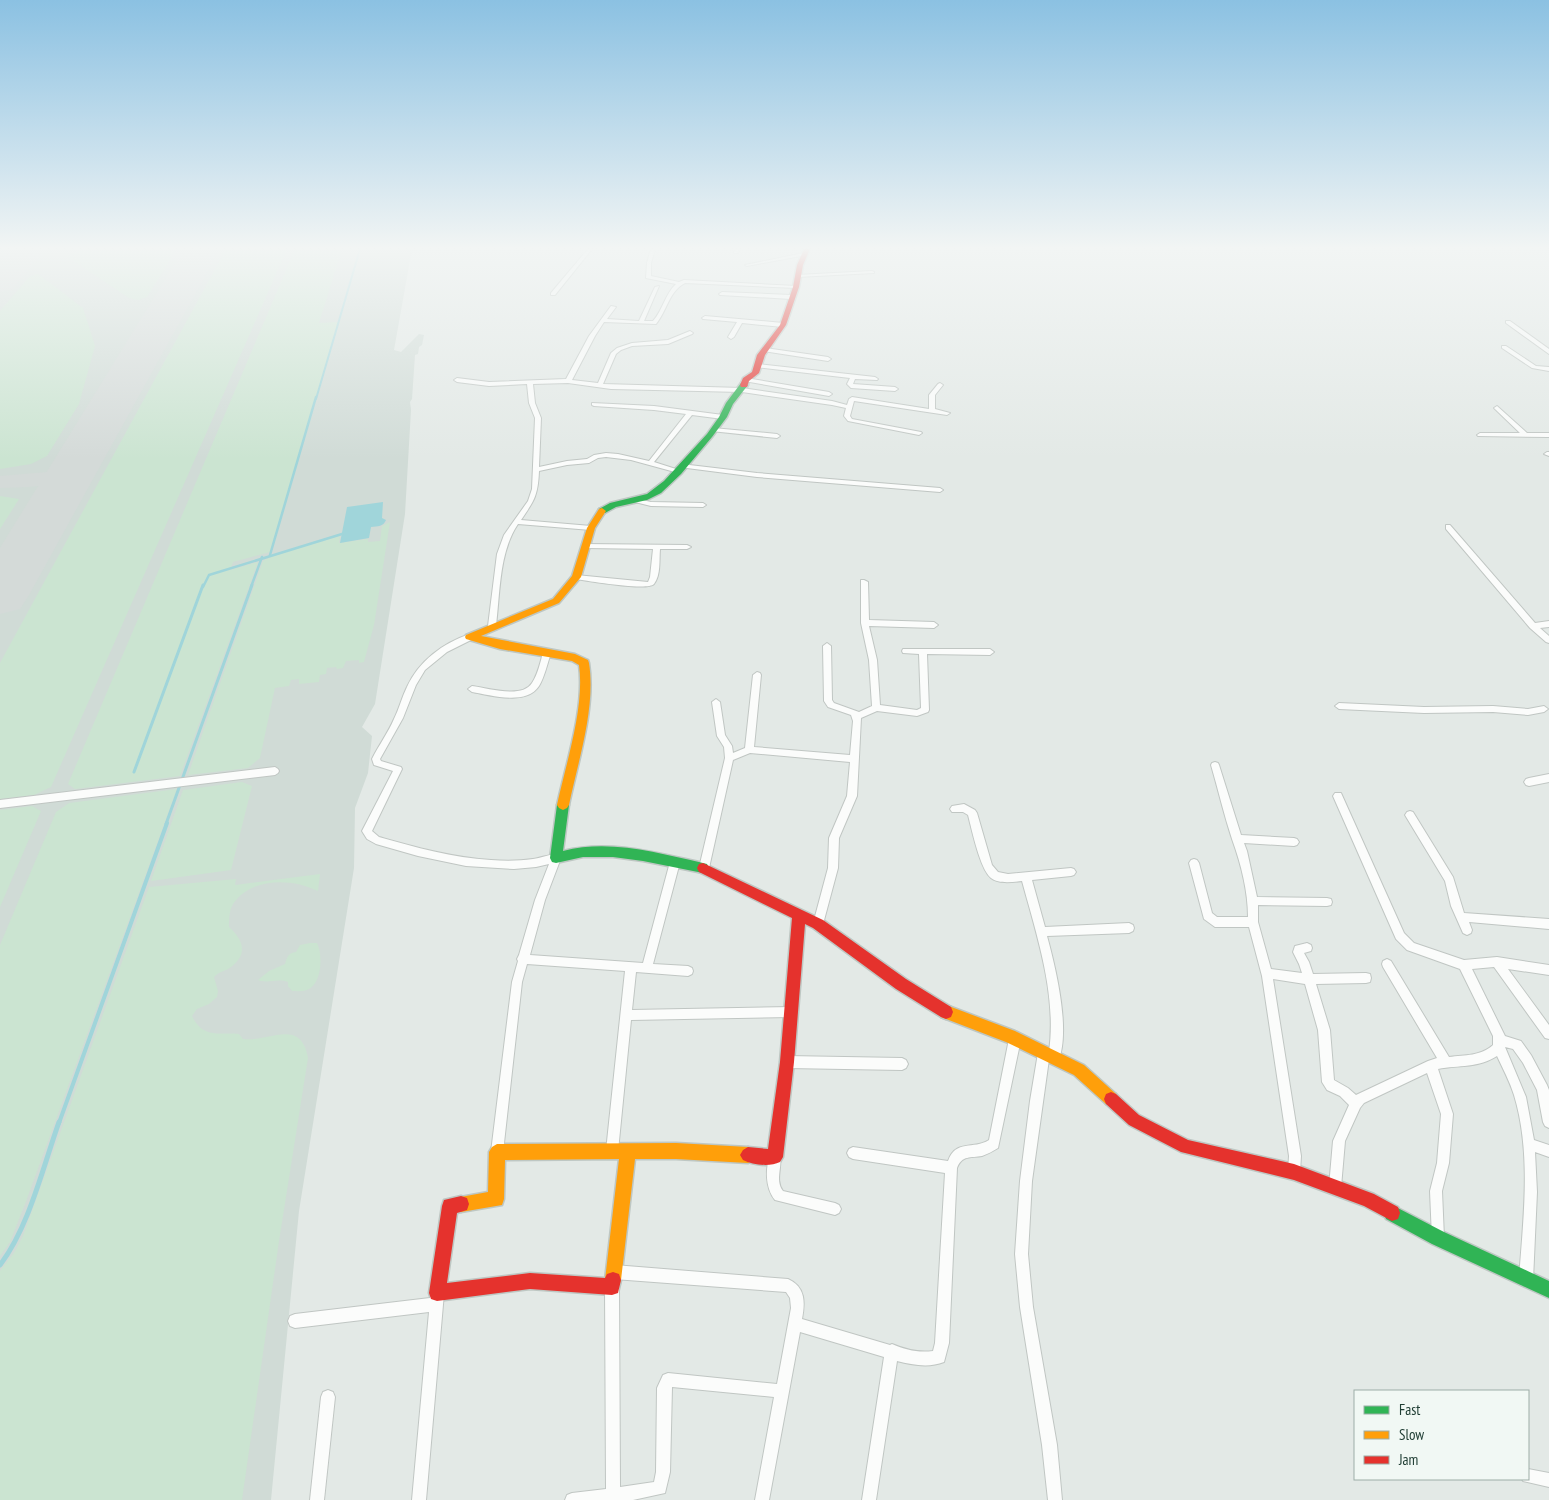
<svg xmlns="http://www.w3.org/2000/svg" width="1549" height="1500" font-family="'PT Sans Narrow',sans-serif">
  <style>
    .built { fill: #d0dbd6 }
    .green { fill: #cbe4d1 }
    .water { fill: #a0d5da }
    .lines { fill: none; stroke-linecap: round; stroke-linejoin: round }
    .stream-far4 { stroke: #a0d5da; stroke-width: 2 }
    .stream-far3 { stroke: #a0d5da; stroke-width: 2.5 }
    .stream-far2 { stroke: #a0d5da; stroke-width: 3 }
    .stream-far1 { stroke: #a0d5da; stroke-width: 4 }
    .stream { stroke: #a0d5da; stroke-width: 5 }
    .taxiway { fill: #d4dad8; fill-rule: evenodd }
    .runway { fill: #d4dad8; fill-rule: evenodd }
    .street-casing { stroke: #c0c6c3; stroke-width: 2 }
    .fast-casing { stroke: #bec7c3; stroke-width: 3 }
    .slow-casing { stroke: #bec7c3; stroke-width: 3 }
    .jam-casing { stroke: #bec7c3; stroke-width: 3 }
    .street { fill: #fbfcfb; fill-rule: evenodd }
    .fast { fill: #30b455; fill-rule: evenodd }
    .slow { fill: #ff9f0a; fill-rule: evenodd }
    .jam { fill: #e5322d; fill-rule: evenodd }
  </style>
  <rect width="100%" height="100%" fill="#e3e9e6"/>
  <polygon class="built" points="0,249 412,249 394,350 401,352 419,334 424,335 422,345 419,347 418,354 415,355 412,399 410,402 411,410 405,514 375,704 362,727 372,736 368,773 355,808 354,868 299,1211 271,1500 0,1500"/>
  <g class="green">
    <polygon points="83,249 177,249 147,297 138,300 129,298 66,256"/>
    <polygon points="226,249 287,249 51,787 34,795 0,799 0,663"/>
    <polygon points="295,249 342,249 319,323 338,322 270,552 233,562 230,570 258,562 180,776 75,789 68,784"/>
    <polygon points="38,274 83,308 95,346 79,404 47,456 31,464 0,469 0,311 30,276"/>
    <polygon points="0,496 19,499 0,529"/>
    <polygon points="390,522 374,625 364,662 359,663 359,660 346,661 343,668 337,669 336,667 327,668 326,674 320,675 319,682 299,684 299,679 291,680 289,686 275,688 260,758 248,768 188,775 263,561 274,555 340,536 339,543 368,539 368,542 380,541 382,526"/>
    <polygon points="242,782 252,786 231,870 151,881 183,790"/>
    <polygon points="177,789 25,1204 10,1242 0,1256 0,945 56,812 69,803"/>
    <polygon points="32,806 41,811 0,907 0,810"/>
    <path d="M320 874 318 891C292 878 251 877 233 904 229 911 229 920 229 927 245 941 248 956 228 969 222 972 219 972 214 977L218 991 217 997 209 1004 197 1009 192 1016C203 1039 219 1032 239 1034L243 1039C269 1042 301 1017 308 1058L279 1241 242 1500H0V1271L14 1253 23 1236 149 887 236 879 235 885Z"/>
    <path d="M310 943H317C323 955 322 982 309 989 304 992 298 991 292 991L288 986V982C278 978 267 984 258 980L269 971 285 964C287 957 288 953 296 952L300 945Z"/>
  </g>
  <path class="water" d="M383 502 382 518 386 520C383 527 378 526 371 527L369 538 340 543 347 507Z"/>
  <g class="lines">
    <polyline class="stream-far4" points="316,399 360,249"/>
    <g class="stream-far3">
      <polyline points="270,555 316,397"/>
      <polyline points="203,587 209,575 342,534"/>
      <polyline points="251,587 262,557"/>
    </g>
    <g class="stream-far2">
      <polyline points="134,772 203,585"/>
      <polyline points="166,824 252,585"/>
    </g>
    <polyline class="stream-far1" points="59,1123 167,823"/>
    <path class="stream" d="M0 1265C29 1227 43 1167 59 1122"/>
    <path class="taxiway" d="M76 460 83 462 86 466C71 488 24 487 0 488V476L48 472Z"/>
    <g class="runway">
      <polygon points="8,249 46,249 13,289 0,292 0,258"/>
      <polygon points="184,249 220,249 29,595 20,609 0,614 0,548"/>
    </g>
    <defs>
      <g id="street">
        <polygon points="588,249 592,249 555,295 551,295 551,293"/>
        <path d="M651 249H655L651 263V276L679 282 684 280 796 286 798 287 796 288 685 283C669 291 667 311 656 324L604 322 595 336 572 380 598 383 611 353 617 348 632 343 668 340 690 331 693 333 692 334 668 344 632 346 621 350 616 354 603 384 742 388 832 401 847 405 849 399 852 397 929 409V395L938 384 940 383 943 385 935 395V409L950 413 947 415 854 401 850 416 852 419 921 432 922 433 919 435 848 421 844 416 846 408 832 405 742 392 611 389 568 383 533 384 535 403 541 418 539 467 567 461 587 459 594 455 606 453 618 454 649 461 686 414 654 410 594 406 592 405V403L654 406 723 415 726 417 723 419 692 415 654 462 679 470V472H675L631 460 606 457 598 458 589 463 567 465 539 471C538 496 534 501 521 520L591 526 594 528 591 530 518 524C499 552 500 593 496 626L492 629 489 628 488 626 497 554 504 535 528 501 532 489 535 418 529 403 527 384 489 386 457 382 454 380 457 378 489 382 566 379 589 336 611 306 616 307 607 319 639 321 655 287 659 286 644 321H653C663 310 665 294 676 284L646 278 647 263Z"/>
        <polygon points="735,249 739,249 738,253 734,253"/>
        <polygon points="804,253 806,254 806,255 747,266 745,265"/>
        <polygon points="872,271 874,272 874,273 797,277 795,276 797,275"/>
        <polygon points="722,292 791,295 794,297 791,299 720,295 719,294"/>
        <polygon points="705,316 783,323 786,325 783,327 742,323 734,337 731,339 728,337 737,322 703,319 702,318"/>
        <polygon points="1506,321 1510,321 1549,349 1549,354 1506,323"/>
        <polygon points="1502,346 1506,346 1536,366 1549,367 1549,371 1532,368 1502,348"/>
        <polygon points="765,348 828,357 831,359 828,361 763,351 762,350"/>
        <polygon points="758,364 875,377 878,379 877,380 855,379 853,384 895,387 898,389 895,391 851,388 847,384 850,378 756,367 755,366"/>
        <polygon points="746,378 829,392 832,394 829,396 744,381 743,380"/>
        <polygon points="1497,406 1527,433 1549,433 1549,437 1478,436 1477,435 1480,433 1520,433 1495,409 1494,408"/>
        <polygon points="713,428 777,434 780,436 777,438 711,431 710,430"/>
        <polygon points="1547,452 1549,452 1549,456 1544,454"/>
        <polygon points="681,464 757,473 940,488 943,490 940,492 757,477 679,467 678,466"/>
        <polygon points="633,498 651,502 703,503 706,505 703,507 651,506 631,501 631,499"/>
        <polygon points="1446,525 1450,525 1535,623 1549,621 1549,627 1540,628 1549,636 1549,643 1546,642 1530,628 1446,529"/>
        <path d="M583 544 687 545 691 547 687 549H660C659 560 661 575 654 584 648 591 588 581 576 579L572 577 576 575 648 582 650 577 653 549 586 548H583Z"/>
        <polygon points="861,580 864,580 868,582 869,620 934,622 938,625 934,628 869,626 877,660 880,705 917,710 921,708 919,654 903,653 902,651 903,649 990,649 994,652 990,655 927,654 929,710 928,712 917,716 877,711 861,718 857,796 839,838 838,868 823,924 822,927 818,929 814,927 813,924 828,868 829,838 847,796 850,762 750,753 733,760 709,868 707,871 704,872 701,871 699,868 725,758 724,747 717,736 712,702 716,699 720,702 725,735 732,746 733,753 745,748 753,675 757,672 760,673 761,675 754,747 850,755 853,721 851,715 828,707 824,701 823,646 827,643 831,646 832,700 834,703 859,712 872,706 869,660 861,623"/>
        <path d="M470 634 474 637 473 639 447 652 425 670 416 685 403 718 380 759 381 761 401 767 402 769 372 831 379 837C415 847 453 858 491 860 505 861 519 861 533 859 542 858 551 853 559 855L561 858 545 900 530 955 643 963 670 862 672 859 675 858 678 859 680 862 653 964 688 966 692 968 693 971 692 974 688 976 636 972 632 1010 792 1007 796 1008 797 1012 796 1016 792 1017 631 1020 618 1151 616 1155 612 1157 608 1155 606 1151 625 971 527 964 522 982 503 1152 501 1156 497 1158 493 1156 491 1152 512 982 518 961 517 959 519 955 535 900 549 864 536 867 514 869 466 866 418 856 376 844 367 839 362 831 393 771 374 765 372 759C379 745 388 733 394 719 399 709 402 697 407 687 419 661 443 643 470 634Z"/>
        <path d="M547 650 551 653C547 664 545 676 539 686 526 706 490 695 472 692L468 689 472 686C488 688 522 699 532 683 538 674 540 663 543 653Z"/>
        <polygon points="1339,703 1424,707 1493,706 1528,709 1544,706 1548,709 1544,712 1528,715 1493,712 1424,713 1339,709 1335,706"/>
        <path d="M1215 762 1218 763 1219 765 1241 835 1294 838 1297 839 1299 842 1297 845 1294 846 1244 843 1247 851 1257 897 1327 898 1331 899 1332 902 1331 905 1327 906 1258 905V922L1271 969 1302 973 1299 964 1293 952 1295 946 1307 943 1311 945 1312 948 1311 951 1304 953 1309 962 1313 974 1366 973 1370 974 1371 978 1370 982 1366 983 1316 984 1330 1030 1334 1080 1348 1088 1356 1095 1428 1061 1437 1058 1383 967 1382 964 1383 961 1387 959 1391 961 1449 1057C1465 1055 1481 1056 1493 1045V1036L1460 969 1407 950 1396 939 1333 796 1335 793H1341L1404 933 1414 943 1464 960 1497 957 1549 965V975L1508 969 1549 1025V1039L1545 1038 1494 967 1472 969 1505 1036 1521 1041 1531 1055 1547 1085 1549 1090V1128L1545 1126 1543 1122 1537 1090 1523 1063 1513 1049 1505 1047 1526 1097 1534 1140 1549 1145V1157L1535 1152 1537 1192 1533 1280 1531 1285 1526 1287 1521 1285 1519 1280C1523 1220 1532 1154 1514 1095 1510 1082 1503 1069 1497 1056 1479 1068 1459 1065 1438 1069L1453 1114 1449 1163 1442 1191 1444 1238 1443 1243 1438 1244 1433 1243 1432 1238 1430 1191 1437 1163 1441 1114 1427 1073 1364 1103 1360 1108 1345 1141 1341 1187 1339 1191 1335 1193 1331 1191 1329 1187 1333 1141 1349 1105 1340 1096 1327 1090 1322 1082 1318 1030 1305 984 1273 979 1301 1156 1300 1172 1298 1176 1294 1178 1290 1176 1288 1172 1289 1156 1262 976 1249 927H1215L1204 919 1189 863 1191 860 1194 859 1197 860 1199 863 1212 913 1217 917H1248C1248 891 1241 864 1232 839 1224 815 1218 789 1211 765L1212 763Z"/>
        <polygon points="275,767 278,769 279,771 278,773 275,775 0,808 0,800"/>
        <polygon points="1549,774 1549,782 1529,786 1526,785 1524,782 1526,779 1529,778"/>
        <path d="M964 804 975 810 977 813 992 865 998 872 1008 874 1071 868 1074 869 1076 872 1074 875 1071 876 1032 880 1045 927 1129 923 1133 925 1134 928 1133 931 1129 933 1047 936C1056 969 1071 1031 1058 1062L1054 1064 1050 1062 1049 1059 1032 1181 1028 1254 1033 1307 1057 1445 1062 1500H1048L1042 1445 1020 1307 1015 1254 1020 1181 1030 1101 1038 1053 1040 1049 1044 1047 1048 1049 1049 1052C1057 995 1037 936 1022 881 1013 882 998 884 991 878 980 869 972 830 968 815L963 812H952L950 809 952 806Z"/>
        <polygon points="1410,811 1413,812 1453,877 1464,913 1549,919 1549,929 1469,922 1472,930 1471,933 1467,935 1463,933 1451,906 1445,881 1405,815 1407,812"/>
        <path d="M1015 1034 1019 1035 1021 1039 998 1148C993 1151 988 1154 982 1156 971 1158 962 1155 957 1168L949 1343 944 1362C929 1368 913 1365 897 1361L876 1500H862L884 1357 800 1332 769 1500H755L774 1397 672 1387 670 1472 665 1493 633 1500H565L567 1495 572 1493 606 1489 605 1287 607 1282 612 1280 617 1282 619 1287 620 1487 654 1482 656 1472 657 1388 663 1375 668 1373 777 1384 791 1308 790 1298 786 1292 614 1279 609 1277 607 1272 609 1267 614 1265 788 1279C806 1287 805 1303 802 1319L890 1345 892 1344C906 1350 918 1353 933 1351L935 1343 945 1173 853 1159 849 1157 847 1153 849 1149 853 1147 948 1161C956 1139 973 1150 989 1140L1009 1039 1011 1035Z"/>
        <polygon points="787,1056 902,1058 906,1060 908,1064 906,1068 902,1070 787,1068 783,1066 781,1062 783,1058"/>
        <path d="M775 1151 779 1153C784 1165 774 1179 783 1191L835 1203 839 1205 841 1209 839 1213 835 1215 775 1200C765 1188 765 1167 771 1153Z"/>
        <polygon points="437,1286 442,1288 444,1293 426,1500 412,1500 429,1312 295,1328 290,1326 288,1321 290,1316 295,1314 430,1298 432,1288"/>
        <polygon points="328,1390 333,1392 335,1397 324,1500 310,1500 321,1397 323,1392"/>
        <polygon points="1528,1469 1549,1473 1549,1487 1523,1481 1522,1479 1528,1479"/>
      </g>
      <g id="fast">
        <polygon points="741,383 748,385 733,404 727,417 712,437 681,474 661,493 647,500 616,507 605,513 599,513 599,509 610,503 647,494 664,481 707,434 719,417 726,403"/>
        <path d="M563 800 567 802 569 805 563 851C610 839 657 853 703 863L707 864 709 868 707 872 703 873 643 861 613 857H583L556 863 552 862 550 858 557 805 559 802Z"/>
        <polygon points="1392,1205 1444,1232 1549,1281 1549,1298 1432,1244 1386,1219 1384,1213 1386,1207"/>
      </g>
      <g id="slow">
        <path d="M602 508 606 511 595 528 581 577 559 603 481 636 575 654 588 660 589 663C596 708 578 761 569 805L567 808 563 810 559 808 557 805C566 763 585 707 579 665L572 661 500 649 466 639 465 637 466 635 553 599 572 576 587 528 599 509Z"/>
        <polygon points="946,1005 1015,1031 1084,1065 1116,1094 1118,1099 1116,1104 1111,1106 1106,1104 1074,1075 1006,1042 941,1017 939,1012 941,1007"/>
        <polygon points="676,1143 748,1147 753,1150 756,1155 753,1160 748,1163 676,1159 635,1159 621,1280 619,1286 613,1288 607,1286 605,1280 619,1159 505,1160 504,1199 502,1205 461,1212 455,1210 453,1204 455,1198 488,1192 489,1152 492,1147 497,1144"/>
      </g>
      <g id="jam">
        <polygon points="804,249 810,249 803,265 799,287 786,325 765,355 759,373 749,381 747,387 741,387 740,385 743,378 752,372 757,355 780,325 793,287 797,265"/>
        <path d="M703 863 823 920 906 979 951 1007 953 1012 951 1017 946 1019 941 1017 896 989 813 928 805 924 794 1062 783 1157 780 1162C770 1167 753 1165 743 1160L740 1155 743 1150 748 1147 768 1149 780 1062 792 918 699 872 697 868 699 864Z"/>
        <polygon points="1111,1092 1116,1094 1139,1115 1188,1140 1294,1164 1374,1194 1398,1207 1400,1213 1398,1219 1392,1221 1364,1206 1294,1180 1181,1152 1129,1125 1106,1104 1104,1099 1106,1094"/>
        <polygon points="461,1196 467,1198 469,1204 467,1210 457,1213 447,1283 530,1273 605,1278 607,1274 613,1272 619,1274 621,1280 618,1293 612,1295 530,1289 437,1301 431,1299 429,1293 442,1206 444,1200"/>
      </g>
    </defs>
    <use href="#street" class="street-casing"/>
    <use href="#fast" class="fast-casing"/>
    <use href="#slow" class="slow-casing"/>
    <use href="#jam" class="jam-casing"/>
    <use href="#street" class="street"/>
    <use href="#fast" class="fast"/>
    <use href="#slow" class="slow"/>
    <use href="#jam" class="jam"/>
  </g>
  <linearGradient id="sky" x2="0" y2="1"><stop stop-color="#8bc1e2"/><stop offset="0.54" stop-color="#f2f5f4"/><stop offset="1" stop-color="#f2f5f4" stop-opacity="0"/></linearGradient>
  <rect width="1549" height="459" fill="url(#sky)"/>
  <rect x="1354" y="1390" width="175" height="90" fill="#f1f8f4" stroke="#9daea7"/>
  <rect x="1364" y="1406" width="25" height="8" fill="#30b455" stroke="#9daea7"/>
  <text x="1399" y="1415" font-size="15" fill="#203e34">Fast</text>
  <rect x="1364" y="1431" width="25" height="8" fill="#ff9f0a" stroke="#9daea7"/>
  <text x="1399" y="1440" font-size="15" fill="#203e34">Slow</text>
  <rect x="1364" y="1456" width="25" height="8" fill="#e5322d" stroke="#9daea7"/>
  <text x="1399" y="1465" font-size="15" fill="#203e34">Jam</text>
</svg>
